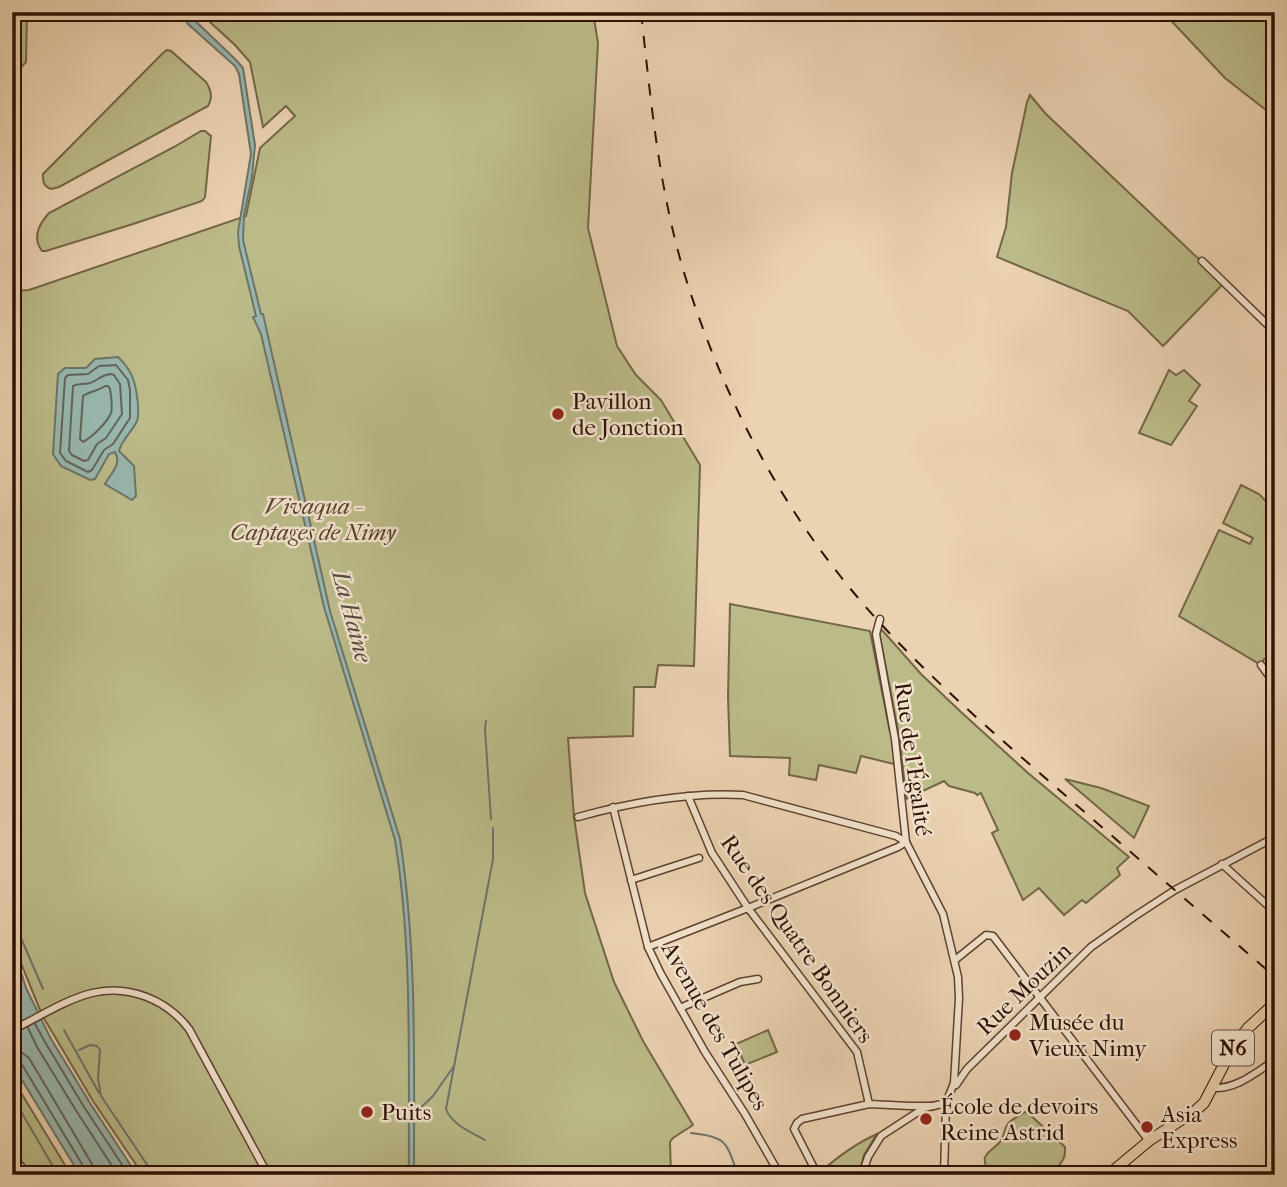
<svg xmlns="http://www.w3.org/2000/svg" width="1287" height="1187" font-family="'IM FELL French Canon',serif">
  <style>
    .green { fill: #bbbb89; stroke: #746647; stroke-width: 2 }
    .water { fill: #98b7ae; stroke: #6d746a; stroke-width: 2 }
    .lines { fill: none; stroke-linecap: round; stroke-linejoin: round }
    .shore { stroke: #62645a; stroke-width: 2 }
    .stream { stroke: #6d746a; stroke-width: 2 }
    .street-casing { stroke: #5c4030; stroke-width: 9 }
    .secondary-casing { stroke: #2c1005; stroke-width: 11 }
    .primary-casing { stroke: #2c1005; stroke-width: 12 }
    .street { stroke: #f2e2cc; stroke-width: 6 }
    .secondary { stroke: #f2e2cc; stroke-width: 9 }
    .primary { stroke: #ebd2b1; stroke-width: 10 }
    .rail { stroke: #2c1005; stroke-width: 2; stroke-dasharray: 12 12; stroke-linecap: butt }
    .poi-dot { fill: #8f2418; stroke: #f2e2cc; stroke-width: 2.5 }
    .labels { text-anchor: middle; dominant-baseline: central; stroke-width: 5; stroke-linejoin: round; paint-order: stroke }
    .shield { fill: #f2e2cc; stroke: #674f41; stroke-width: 2 }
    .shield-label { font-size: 21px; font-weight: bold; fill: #2c1005 }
    .poi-label { font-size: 23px; fill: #2c1005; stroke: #f2e2cc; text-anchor: start }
    .park-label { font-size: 23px; font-style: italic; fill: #57432d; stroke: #f2e2cc }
    .street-label { font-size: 23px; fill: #2c1005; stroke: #f2e2cc }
    .water-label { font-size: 24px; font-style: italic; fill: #524a40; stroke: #f2e2cc }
  </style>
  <rect width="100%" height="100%" fill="#ebd2b1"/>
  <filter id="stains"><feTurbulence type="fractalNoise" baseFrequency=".00286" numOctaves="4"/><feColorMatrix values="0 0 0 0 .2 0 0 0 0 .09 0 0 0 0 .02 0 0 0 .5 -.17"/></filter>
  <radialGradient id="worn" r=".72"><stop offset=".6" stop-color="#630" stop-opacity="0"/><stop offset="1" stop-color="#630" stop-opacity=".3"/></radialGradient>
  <g class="green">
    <polygon points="13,12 27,12 26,62 12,77"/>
    <polygon points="199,12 593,12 598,43 588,228 617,346 636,375 661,400 700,465 694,666 658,665 655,687 634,687 633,736 568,738 574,817 585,893 614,982 643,1041 693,1125 673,1138 670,1142 671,1175 143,1175 93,1101 42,1015 12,941 12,291 29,290 246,216 260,148 295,116 286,106 263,127 250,62 235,45"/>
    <polygon points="1163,12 1275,12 1275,117 1225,78"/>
    <path d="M167 50 171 51 206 82C211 90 213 97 208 106L59 187 51 189C43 186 43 182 43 174L163 53Z"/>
    <polygon points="1030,95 1045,113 1224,283 1163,346 1128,311 997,257 1006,227 1012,173 1027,102"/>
    <path d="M201 131H205L211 136 205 197 202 201 133 224 46 251H42C32 238 39 224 49 213L174 147Z"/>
    <polygon points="1169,370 1176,375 1184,370 1200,385 1189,401 1197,406 1171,445 1139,433"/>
    <polygon points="1241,485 1259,494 1275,511 1275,660 1264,659 1261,665 1179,616 1219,530 1250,544 1253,538 1223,523"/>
    <polygon points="730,604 870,631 890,732 894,734 898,765 861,756 856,773 819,765 816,780 789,775 790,758 730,756 728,697"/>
    <polygon points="882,630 921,674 961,712 1028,773 1129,857 1117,868 1120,875 1086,903 1082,900 1064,915 1039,888 1023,900 992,833 998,830 981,793 977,795 975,793 949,786 944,781 906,799 900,741 879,632"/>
    <polygon points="1065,779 1101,788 1149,806 1134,838"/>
    <polygon points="768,1030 777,1052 745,1065 736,1044"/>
    <polygon points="12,1078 71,1175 32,1175 12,1153"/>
    <path d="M1025 1112 1028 1113 1065 1147C1065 1155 1065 1158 1060 1164 1049 1179 1043 1168 1027 1170L1025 1175H991C977 1154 989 1154 1000 1142 1004 1137 1004 1131 1007 1125 1010 1119 1020 1116 1025 1112Z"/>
    <path d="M877 1134 864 1155 859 1175H817C836 1158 854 1144 877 1134Z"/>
  </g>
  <g class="water">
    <path d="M180 12H186L236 60 243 68 255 145 252 177 244 215 243 240 261 314H263L330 611 400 839C417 950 414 1063 414 1175H409C408 1064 413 950 395 840L324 607 261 334 253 317 256 316 239 246 238 232 251 154 239 74 235 66 188 24Z"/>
    <path d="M118 357C133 371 136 384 138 404 138 409 139 416 137 421 132 432 122 439 119 451L134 466 136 496 132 500 105 484C111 472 122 466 115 452L109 454 95 479 90 480 61 466 53 454 58 374 65 368H86L95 359Z"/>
    <polygon points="12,954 22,975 26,988 51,1039 90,1103 137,1175 80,1175 17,1072 12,1059"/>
  </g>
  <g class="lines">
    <g class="shore">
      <polygon points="116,365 128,380 130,390 130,418 113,444 104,450 92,470 88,472 66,461 60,453 65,378 68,375 88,374 99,366"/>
      <path d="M111 374 114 375 120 384 122 414 106 438 97 444 88 460 84 461 72 455 69 451 73 386C79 383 83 385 90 383 99 380 100 375 111 374Z"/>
      <path d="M105 386H108L110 389C111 396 113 406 111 413 106 424 92 437 83 442L80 439 83 396C88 392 98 391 105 386Z"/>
      <polyline points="35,1024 45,1042 84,1107 129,1175"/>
      <polyline points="28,1028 37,1047 77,1112 118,1175"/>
      <polyline points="12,1051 21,1052 29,1058 92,1164 94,1175"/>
      <polyline points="12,1060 17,1060 21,1063 85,1169 86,1175"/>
    </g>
    <g class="stream">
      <polyline points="12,26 13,12"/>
      <polyline points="486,721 485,729 491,819"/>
      <polyline points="12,917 43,989"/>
      <polyline points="64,1030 99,1093"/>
      <polyline points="79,1050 90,1045 97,1046 100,1050 98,1079 101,1096 154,1175"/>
      <polyline points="12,1096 58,1175"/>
      <polyline points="413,1115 433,1096 454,1066"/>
      <path d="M691 1133C728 1137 726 1142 738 1175"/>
      <path d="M485 1140C471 1132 452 1125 446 1109L493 859V828"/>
    </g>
    <defs>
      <g id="street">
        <polyline points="1202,261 1275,332"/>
        <polyline points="880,619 876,634 895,739 906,842 943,914 958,977 959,998 954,1083 946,1103 944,1175"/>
        <polyline points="1261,665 1275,684"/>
        <polyline points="688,796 712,853 716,859 748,908 857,1052 869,1104"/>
        <polyline points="613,807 648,947 661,974 705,1052 745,1114 780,1175"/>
        <path d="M578 817C632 802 687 792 743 795L896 836 906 842"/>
        <polyline points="1222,864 1275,912"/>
        <polyline points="631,880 699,858"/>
        <polyline points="648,947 748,908 898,847 906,842"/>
        <polyline points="955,960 986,935 993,936 1149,1141"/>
        <polyline points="680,1008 740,982 758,979"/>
        <path d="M12 1030C38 1018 64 1000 92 993 129 984 167 1000 189 1029L268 1175"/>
        <polyline points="956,1085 967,1069 1091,947 1135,916 1175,890 1275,837"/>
        <path d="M1213 1088C1237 1089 1255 1073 1275 1060"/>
        <polyline points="813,1175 814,1168 794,1129 797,1123 802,1119 869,1104 910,1106 933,1106"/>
        <polyline points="862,1175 868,1157 881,1136 924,1108 946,1103"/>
      </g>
      <polyline id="secondary" points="12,1158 27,1175"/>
      <polyline id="primary" points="1108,1175 1150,1140 1195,1111 1204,1103 1234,1045 1248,1028 1275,1003"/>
    </defs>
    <use href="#street" class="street-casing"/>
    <use href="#secondary" class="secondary-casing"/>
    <use href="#primary" class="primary-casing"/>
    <use href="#street" class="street"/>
    <use href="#secondary" class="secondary"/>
    <use href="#primary" class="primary"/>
    <path class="rail" d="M641 12C651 102 659 192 686 279 720 387 771 489 841 577 900 652 971 713 1043 776 1120 843 1198 910 1275 977"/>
  </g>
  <g class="poi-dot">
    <circle cx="558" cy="414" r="7"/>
    <circle cx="1015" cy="1035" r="7"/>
    <circle cx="367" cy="1112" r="7"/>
    <circle cx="926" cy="1119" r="7"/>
    <circle cx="1147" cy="1127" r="7"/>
  </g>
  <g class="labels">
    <rect class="shield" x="1212" y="1030.5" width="42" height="35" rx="5"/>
    <g class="shield-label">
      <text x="1233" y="1048">N6</text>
    </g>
    <g class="poi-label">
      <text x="572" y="401">Pavillon<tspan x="572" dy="26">de Jonction</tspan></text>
      <text x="1029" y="1022">Musée du<tspan x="1029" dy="26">Vieux Nimy</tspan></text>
      <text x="940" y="1106">École de devoirs<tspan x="940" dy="26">Reine Astrid</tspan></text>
      <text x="381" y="1112">Puits</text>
      <text x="1161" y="1114">Asia<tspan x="1161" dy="26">Express</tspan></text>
    </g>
    <g class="park-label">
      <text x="313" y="506">Vivaqua -<tspan x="313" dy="26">Captages de Nimy</tspan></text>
    </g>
    <g class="street-label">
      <text transform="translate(913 759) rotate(82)">Rue de l'Égalité</text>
      <text transform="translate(797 939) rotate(55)">Rue des Quatre Bonniers</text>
      <text transform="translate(1024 989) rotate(-44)">Rue Mouzin</text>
      <text transform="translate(715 1026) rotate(60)">Avenue des Tulipes</text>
    </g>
    <g class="water-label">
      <text transform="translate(352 616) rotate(75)">La Haine</text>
    </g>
  </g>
  <rect width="1287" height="1187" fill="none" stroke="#ebd2b1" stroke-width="42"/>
  <rect x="14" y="14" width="1259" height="1159" fill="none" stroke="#2c1005" stroke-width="3.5"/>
  <rect x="21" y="21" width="1245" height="1145" fill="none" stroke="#2c1005" stroke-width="2"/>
  <rect width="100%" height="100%" filter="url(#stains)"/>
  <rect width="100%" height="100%" fill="url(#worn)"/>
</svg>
